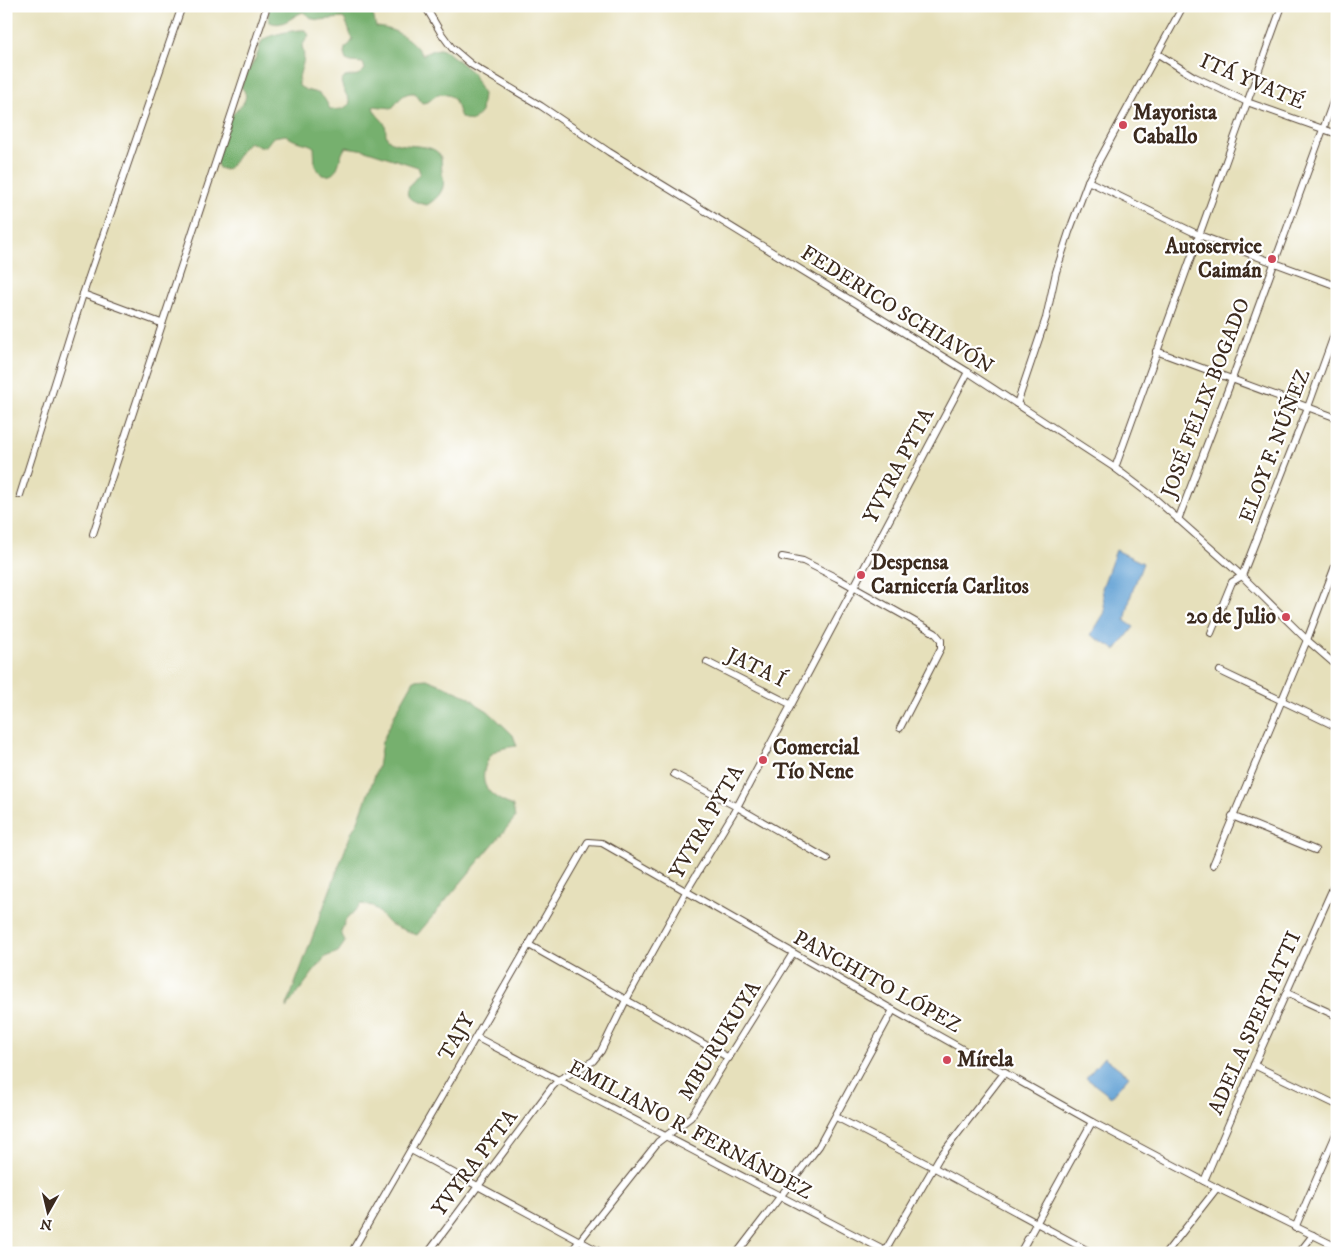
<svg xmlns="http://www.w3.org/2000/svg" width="1343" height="1259" font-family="'IM FELL DW Pica',serif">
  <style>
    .forest { fill: #76b06e; stroke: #586d46 }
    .water { fill: #62a1d4; stroke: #4e6679 }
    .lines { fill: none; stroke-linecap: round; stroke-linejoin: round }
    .street-casing { stroke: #554536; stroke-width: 8 }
    .street { stroke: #fff; stroke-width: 6 }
    .poi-dot { fill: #d1495b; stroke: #fff; stroke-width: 2 }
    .labels { text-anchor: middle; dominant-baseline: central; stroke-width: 4.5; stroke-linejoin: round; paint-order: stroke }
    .street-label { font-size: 21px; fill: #3b2a1e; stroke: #fff }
    .poi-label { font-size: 21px; font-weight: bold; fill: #3b2a1e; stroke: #fff; text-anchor: start }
  </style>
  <rect width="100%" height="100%" fill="#fff"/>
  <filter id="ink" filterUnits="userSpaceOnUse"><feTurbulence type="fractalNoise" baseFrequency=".02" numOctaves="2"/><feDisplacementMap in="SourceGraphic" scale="10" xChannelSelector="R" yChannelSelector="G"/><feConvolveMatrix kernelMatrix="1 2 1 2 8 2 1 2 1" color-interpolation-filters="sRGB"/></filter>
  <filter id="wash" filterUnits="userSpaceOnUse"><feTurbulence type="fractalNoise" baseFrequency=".0096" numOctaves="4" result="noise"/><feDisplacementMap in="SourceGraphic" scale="20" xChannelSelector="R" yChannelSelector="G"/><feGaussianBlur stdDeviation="1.12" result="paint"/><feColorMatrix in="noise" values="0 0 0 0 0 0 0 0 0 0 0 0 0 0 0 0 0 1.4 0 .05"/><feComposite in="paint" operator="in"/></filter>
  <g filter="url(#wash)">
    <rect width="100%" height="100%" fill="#e6e0bb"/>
    <g class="forest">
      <path d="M269 6H361L360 8C376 16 372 11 376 27 395 28 412 39 422 55L433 50 440 49 446 51 473 73 483 94 481 112 473 121 467 120 461 117C454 103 458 94 438 94L428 102 422 103 415 93C402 92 400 100 392 108L373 106C374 115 382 118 385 125 387 131 384 135 389 140 401 150 436 140 441 158 442 164 441 171 443 177 446 190 437 199 427 205 399 199 405 190 420 173L418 167 365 150 346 147C337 157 341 179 322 175L315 166 314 147C305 141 296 144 286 135L273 137 266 146 260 147 249 142C239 150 236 163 226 170L219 168C218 166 216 163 216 161 215 155 225 123 229 119 236 108 254 100 241 87 245 75 252 66 257 55 259 50 260 43 263 40 267 35 298 29 305 30L309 35 302 46C308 64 297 70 299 86 315 97 319 85 330 109 338 110 344 110 350 103 348 96 343 91 341 82L345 77C354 75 359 77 365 69L363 63 351 62 346 60 344 54 345 48 350 44 353 39C348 32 349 24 343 18L319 20 313 19 303 12C292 16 283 28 270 22L268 17Z"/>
      <path d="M427 679 469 697 478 705 488 711 513 735 517 746C510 747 500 748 494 752 486 759 481 775 485 785 490 796 503 802 513 806L515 818 417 935 389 924 373 906 361 904 345 921 341 932 345 942 338 952 325 957 286 1008 352 831 358 821 378 767 382 742 397 710 414 680Z"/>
    </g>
    <g class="water">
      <polygon points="1116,550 1143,563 1131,595 1125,621 1134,627 1116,650 1091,635 1105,612 1102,588"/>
      <polygon points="1104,1057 1129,1076 1111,1097 1086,1078"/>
    </g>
  </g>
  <g filter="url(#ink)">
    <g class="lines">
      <defs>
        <g id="street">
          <polyline points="425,6 441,33 452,48 472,65 541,106 609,152 968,372 1115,468 1152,496 1242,576 1307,640 1337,666"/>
          <polyline points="1158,54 1193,76 1247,102 1337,134"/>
          <polyline points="1088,181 1199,235 1337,286"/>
          <polyline points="83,294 161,323"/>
          <polyline points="1156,351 1337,418"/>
          <polyline points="1017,404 1046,318 1056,272 1069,232 1088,181 1183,6"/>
          <polyline points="1115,468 1282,6"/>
          <polyline points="20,495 83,294 182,6"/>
          <polyline points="1178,520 1232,379 1337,91"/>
          <polyline points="93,534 267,6"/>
          <polyline points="782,557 803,561 837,578 935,633 941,640 941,648 900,728"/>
          <polyline points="1211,633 1232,582 1242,576 1308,407 1337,327"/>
          <polyline points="707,662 790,704"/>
          <polyline points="1220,671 1337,727"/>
          <polyline points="674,774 737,807 827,859"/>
          <polyline points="1232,816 1315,850"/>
          <polyline points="1213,865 1307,640 1337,561"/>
          <polyline points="529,945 729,1058"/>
          <polyline points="1287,993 1337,1016"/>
          <polyline points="476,1037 889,1253"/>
          <polyline points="1254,1065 1337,1105"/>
          <polyline points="836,1117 933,1167 1092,1253"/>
          <polyline points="411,1150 602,1253"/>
          <polyline points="1204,1181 1254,1065 1337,879"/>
          <polyline points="1295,1228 1337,1132"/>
          <polyline points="354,1253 354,1248 588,842 602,843 893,1010 1092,1122 1217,1188 1337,1247"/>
          <polyline points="428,1253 552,1087 560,1079 593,1061 601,1051 626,1000 686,892 737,807 968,372"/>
          <polyline points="570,1253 658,1142 691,1117 793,953"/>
          <polyline points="737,1253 819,1146 893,1010"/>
          <polyline points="884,1253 939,1158 1005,1072"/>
          <polyline points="1020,1253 1092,1122"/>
          <polyline points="1166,1253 1217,1188"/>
          <polyline points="1299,1253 1313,1235"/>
        </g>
      </defs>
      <use href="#street" class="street-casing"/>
      <use href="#street" class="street"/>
    </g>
  </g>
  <g class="poi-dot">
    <circle cx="1123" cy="125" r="5"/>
    <circle cx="1272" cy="259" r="5"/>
    <circle cx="861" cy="575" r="5"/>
    <circle cx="1286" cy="617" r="5"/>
    <circle cx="763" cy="760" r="5"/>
    <circle cx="947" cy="1060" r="5"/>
  </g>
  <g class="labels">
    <g class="street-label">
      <text transform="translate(1252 82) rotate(23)">ITÁ YVATÉ</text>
      <text transform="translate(897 310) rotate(32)">FEDERICO SCHIAVÓN</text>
      <text transform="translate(1206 398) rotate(-69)">JOSÉ FÉLIX BOGADO</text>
      <text transform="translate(1275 446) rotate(-69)">ELOY F. NÚÑEZ</text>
      <text transform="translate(899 466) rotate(-62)">YVYRA PYTA</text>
      <text transform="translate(756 668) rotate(26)">JATA Í</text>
      <text transform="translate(707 822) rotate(-60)">YVYRA PYTA</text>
      <text transform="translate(877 982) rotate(29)">PANCHITO LÓPEZ</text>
      <text transform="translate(1255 1023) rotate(-66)">ADELA SPERTATTI</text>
      <text transform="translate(457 1037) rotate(-60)">TAJY</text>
      <text transform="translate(720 1041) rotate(-58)">MBURUKUYA</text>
      <text transform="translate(690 1130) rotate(28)">EMILIANO R. FERNÁNDEZ</text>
      <text transform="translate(475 1163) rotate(-53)">YVYRA PYTA</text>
    </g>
    <g class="poi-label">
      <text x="1133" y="113">Mayorista<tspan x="1133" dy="24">Caballo</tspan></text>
      <text x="1262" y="247" text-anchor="end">Autoservice<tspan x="1262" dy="24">Caimán</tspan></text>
      <text x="871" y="563">Despensa<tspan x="871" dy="24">Carnicería Carlitos</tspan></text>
      <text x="1276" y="617" text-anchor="end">20 de Julio</text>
      <text x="773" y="748">Comercial<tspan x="773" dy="24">Tío Nene</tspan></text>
      <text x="957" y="1060">Mírela</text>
    </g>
  </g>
  <rect width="1343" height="1259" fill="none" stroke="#fff" stroke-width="25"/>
  <g transform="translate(48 1212) rotate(188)" stroke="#ffffff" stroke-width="4" paint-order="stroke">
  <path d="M0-4L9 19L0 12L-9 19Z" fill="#3b2a1e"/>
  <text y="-8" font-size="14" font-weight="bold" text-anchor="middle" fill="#3b2a1e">N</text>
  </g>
</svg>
